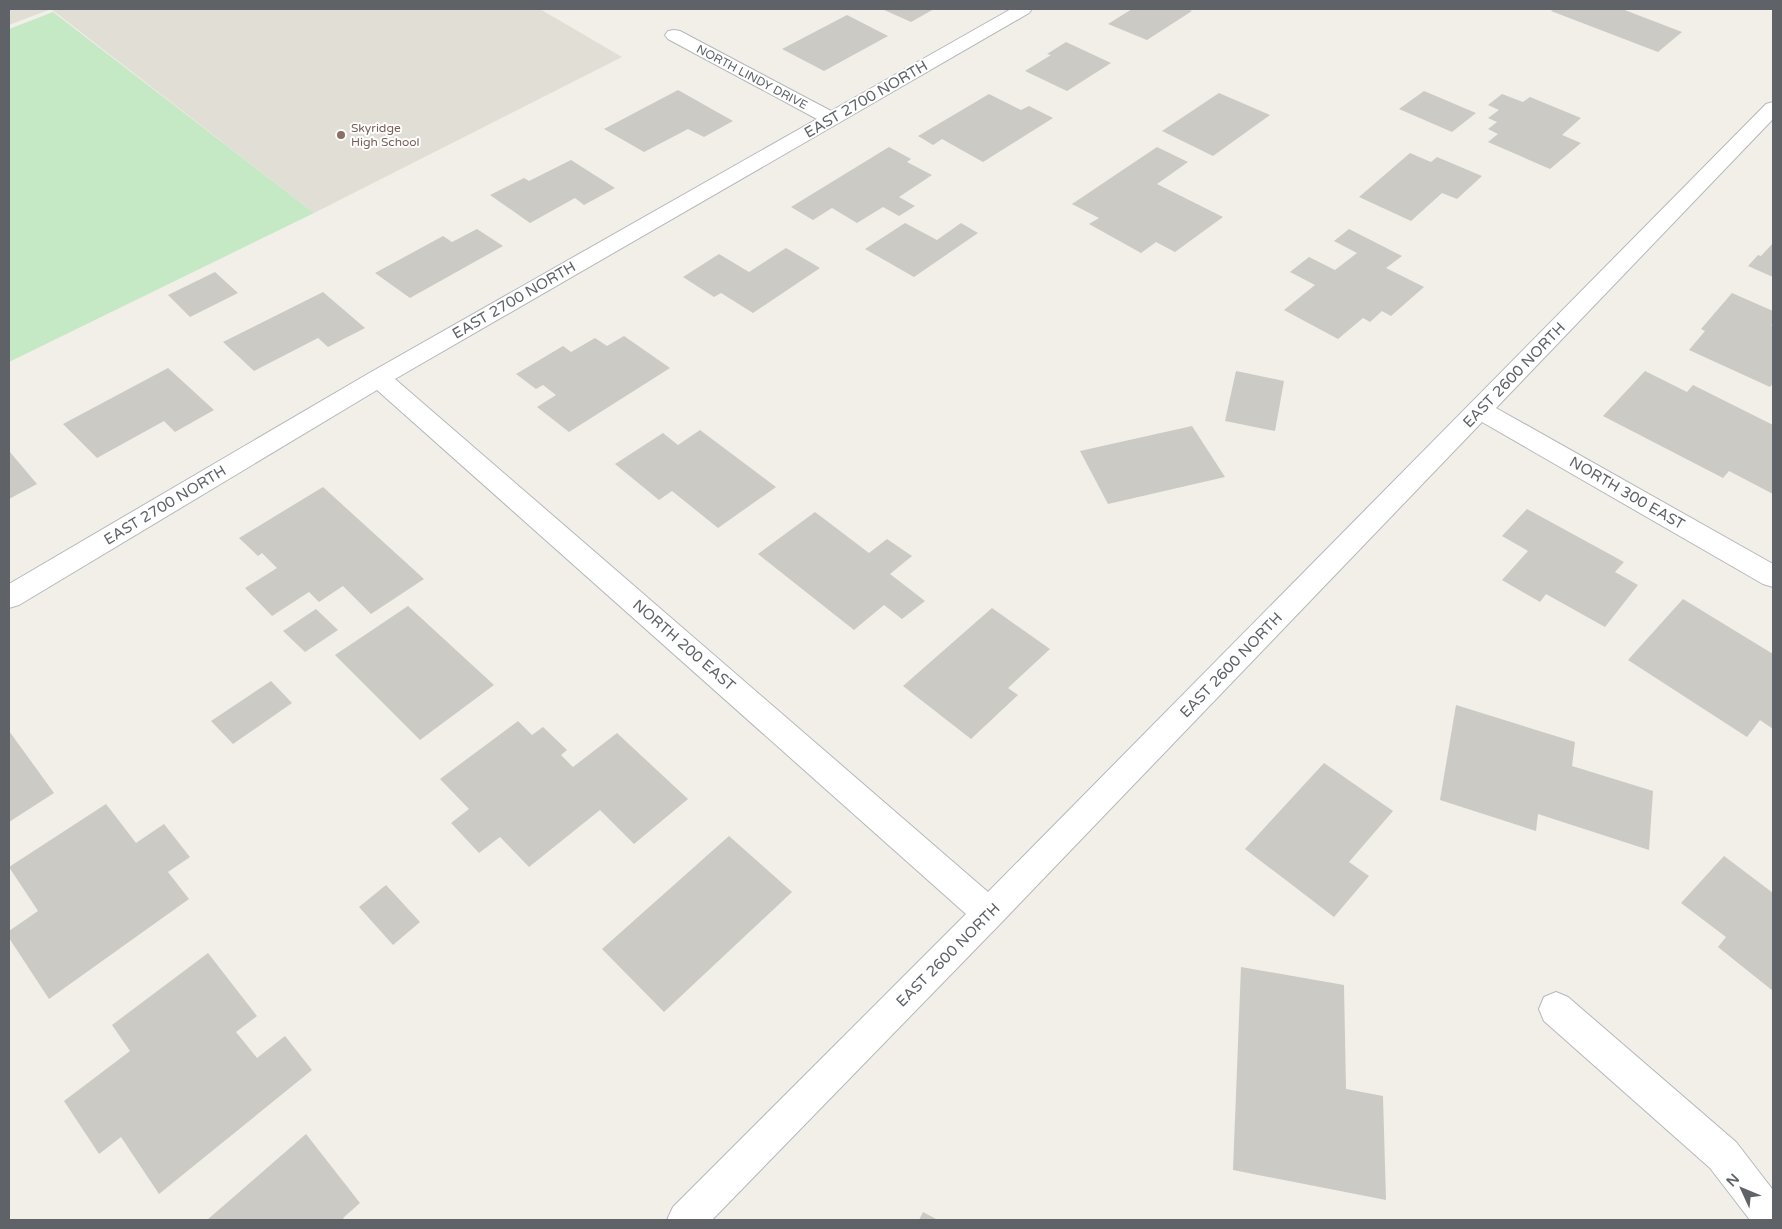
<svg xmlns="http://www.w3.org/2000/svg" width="1782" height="1229" font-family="'Varela Round',sans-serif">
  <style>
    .education { fill: #e1ded6 }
    .green { fill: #c5e8c5 }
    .building { fill: #cccac5 }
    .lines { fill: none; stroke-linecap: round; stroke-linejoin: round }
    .minor-casing { stroke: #b5b8bc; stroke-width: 2 }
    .minor { fill: #fff; fill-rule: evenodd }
    .education-dot { fill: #8d6e63; stroke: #fff; stroke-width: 2 }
    .labels { text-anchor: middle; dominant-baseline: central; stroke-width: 4; stroke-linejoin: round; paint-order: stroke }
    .far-street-label { font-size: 12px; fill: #5f6368; stroke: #fff }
    .far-education-label { font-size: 12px; fill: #785e54; stroke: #fff; text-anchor: start }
    .street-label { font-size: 15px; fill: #5f6368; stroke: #fff }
  </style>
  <rect width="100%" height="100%" fill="#f1efe8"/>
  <polygon class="education" points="9,9 540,9 622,57 314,213 51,9 9,25"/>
  <polygon class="green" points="53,12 314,213 9,362 9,29"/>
  <g class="building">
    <polygon points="882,9 934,9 911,22"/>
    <polygon points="1132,9 1187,9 1192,11 1147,40 1108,24"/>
    <polygon points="1554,9 1622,9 1682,32 1658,52 1551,11"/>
    <polygon points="847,15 888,36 824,71 782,49"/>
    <polygon points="1066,42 1111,63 1067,91 1025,71 1051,55 1047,54"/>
    <polygon points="678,90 733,121 704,137 688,129 644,152 604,129"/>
    <polygon points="1424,91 1476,113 1452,132 1399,109"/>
    <polygon points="1219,93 1270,115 1213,156 1162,131"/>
    <polygon points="989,94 1021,110 1029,106 1053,118 983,162 942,139 933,145 918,136"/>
    <polygon points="1502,94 1523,102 1530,97 1581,118 1562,135 1581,143 1550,169 1488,142 1498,134 1488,129 1497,122 1488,118 1499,110 1488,105"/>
    <polygon points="889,147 911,159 907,162 932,175 899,197 915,206 899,216 883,207 857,223 832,208 813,220 791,207"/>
    <polygon points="1157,147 1188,162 1157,184 1223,217 1175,252 1156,242 1141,253 1089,224 1099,218 1072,204"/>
    <polygon points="1410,153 1431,162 1437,157 1482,176 1457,199 1442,193 1411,221 1359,197"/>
    <polygon points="571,160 615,188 584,205 575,198 530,223 490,195 524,178 529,181"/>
    <polygon points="905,223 937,240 961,223 978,233 914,277 865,249"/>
    <polygon points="477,229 503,246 410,298 375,273 443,236 452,242"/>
    <polygon points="1349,229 1402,256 1386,268 1424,287 1391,316 1382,311 1370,322 1363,318 1338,339 1284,310 1315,285 1290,272 1309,257 1335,270 1357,253 1334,241"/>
    <polygon points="1773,243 1773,277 1748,266 1758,255 1761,256"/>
    <polygon points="786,248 820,268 753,313 721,293 714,297 683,277 719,254 749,272"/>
    <polygon points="215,272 238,293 190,317 168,295"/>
    <polygon points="323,292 365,328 328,347 318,338 254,371 223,342"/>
    <polygon points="1732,293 1773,311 1773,323 1771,325 1773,326 1773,383 1770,387 1689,350 1705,331 1701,329"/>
    <polygon points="624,336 670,368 569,432 537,407 556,395 543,385 536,389 516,374 563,346 571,352 595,338 607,346"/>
    <polygon points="168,368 214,410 175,432 164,421 97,458 63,424"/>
    <polygon points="1236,371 1284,381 1275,431 1225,421"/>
    <polygon points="1645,371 1687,392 1693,385 1773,425 1773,494 1729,471 1723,478 1603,416"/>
    <polygon points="1192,426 1225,477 1108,504 1080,451"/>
    <polygon points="700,430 776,487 718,528 672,491 659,500 615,464 663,433 678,445"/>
    <polygon points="9,451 37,484 9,499"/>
    <polygon points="323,487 424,579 371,614 343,586 319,602 309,592 272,616 245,588 277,568 262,553 258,556 239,538"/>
    <polygon points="1527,509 1624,562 1615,572 1638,585 1605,627 1546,594 1540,602 1502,580 1528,551 1502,536"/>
    <polygon points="815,512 869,553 887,539 912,556 890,574 925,601 902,619 884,605 854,630 758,554"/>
    <polygon points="1683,599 1773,654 1773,729 1760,720 1747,737 1628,660"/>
    <polygon points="408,606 494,685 420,740 335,655"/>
    <polygon points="992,608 1050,649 1008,688 1018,695 971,739 903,686"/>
    <polygon points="316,609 338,630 305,652 283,631"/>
    <polygon points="271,681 292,703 233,744 211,721"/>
    <polygon points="1456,705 1575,742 1572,766 1653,791 1649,850 1538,814 1536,831 1440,800"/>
    <polygon points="518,721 532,735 543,727 567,750 561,755 573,767 617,733 688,799 634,844 600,810 529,867 500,837 479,853 451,823 469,809 440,779"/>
    <polygon points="9,731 54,793 9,822"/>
    <polygon points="1324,763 1393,811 1349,862 1369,876 1334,917 1245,849"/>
    <polygon points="106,804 136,843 164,824 190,857 168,872 189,899 49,999 9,938 9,931 38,911 9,867"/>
    <polygon points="729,836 792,892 664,1012 602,949"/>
    <polygon points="1724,856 1773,893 1773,991 1718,947 1726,937 1681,903"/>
    <polygon points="386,885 420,922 393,945 359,907"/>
    <polygon points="208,953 257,1016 236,1032 257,1058 285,1036 312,1070 159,1194 121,1137 99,1154 64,1101 130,1051 112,1025"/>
    <polygon points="1241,967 1344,985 1346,1089 1383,1096 1386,1200 1233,1170"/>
    <polygon points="306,1134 360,1203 343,1218 345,1220 207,1220"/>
    <polygon points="923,1212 938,1220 919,1220"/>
  </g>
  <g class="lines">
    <defs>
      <g id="minor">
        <polygon points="1011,9 1032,9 1029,13 395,379 988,892 1766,104 1773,102 1773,119 1496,408 1773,564 1773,587 1763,584 1482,422 1000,924 712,1220 667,1220 673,1207 966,914 377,390 19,605 9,608 9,584 371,372 817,119 668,39 665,35 668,31 674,30 680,31 831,111"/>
        <polygon points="1556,992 1568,997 1736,1142 1773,1190 1773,1220 1750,1220 1710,1168 1544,1021 1539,1009 1544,997"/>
      </g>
    </defs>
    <use href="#minor" class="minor-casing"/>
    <use href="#minor" class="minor"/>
  </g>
  <circle class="education-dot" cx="341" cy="135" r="5"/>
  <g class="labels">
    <g class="far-street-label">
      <text transform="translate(752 77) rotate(28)">NORTH LINDY DRIVE</text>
    </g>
    <g class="far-education-label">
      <text x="351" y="128">Skyridge<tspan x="351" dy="14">High School</tspan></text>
    </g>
    <g class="street-label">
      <text transform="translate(866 99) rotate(-30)">EAST 2700 NORTH</text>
      <text transform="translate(514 300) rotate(-30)">EAST 2700 NORTH</text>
      <text transform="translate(1514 375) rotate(-46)">EAST 2600 NORTH</text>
      <text transform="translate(1627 493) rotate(30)">NORTH 300 EAST</text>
      <text transform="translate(165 505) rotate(-31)">EAST 2700 NORTH</text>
      <text transform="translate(684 645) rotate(41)">NORTH 200 EAST</text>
      <text transform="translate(1231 665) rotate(-46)">EAST 2600 NORTH</text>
      <text transform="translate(948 955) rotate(-45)">EAST 2600 NORTH</text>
    </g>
  </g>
  <rect width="1782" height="1229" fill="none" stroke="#5f6368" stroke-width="20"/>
  <g transform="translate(1742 1189) rotate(314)" stroke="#ffffff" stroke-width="4" paint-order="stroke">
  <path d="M0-4L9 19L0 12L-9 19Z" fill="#5f6368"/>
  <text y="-8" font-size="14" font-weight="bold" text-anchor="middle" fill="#5f6368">N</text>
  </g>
</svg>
